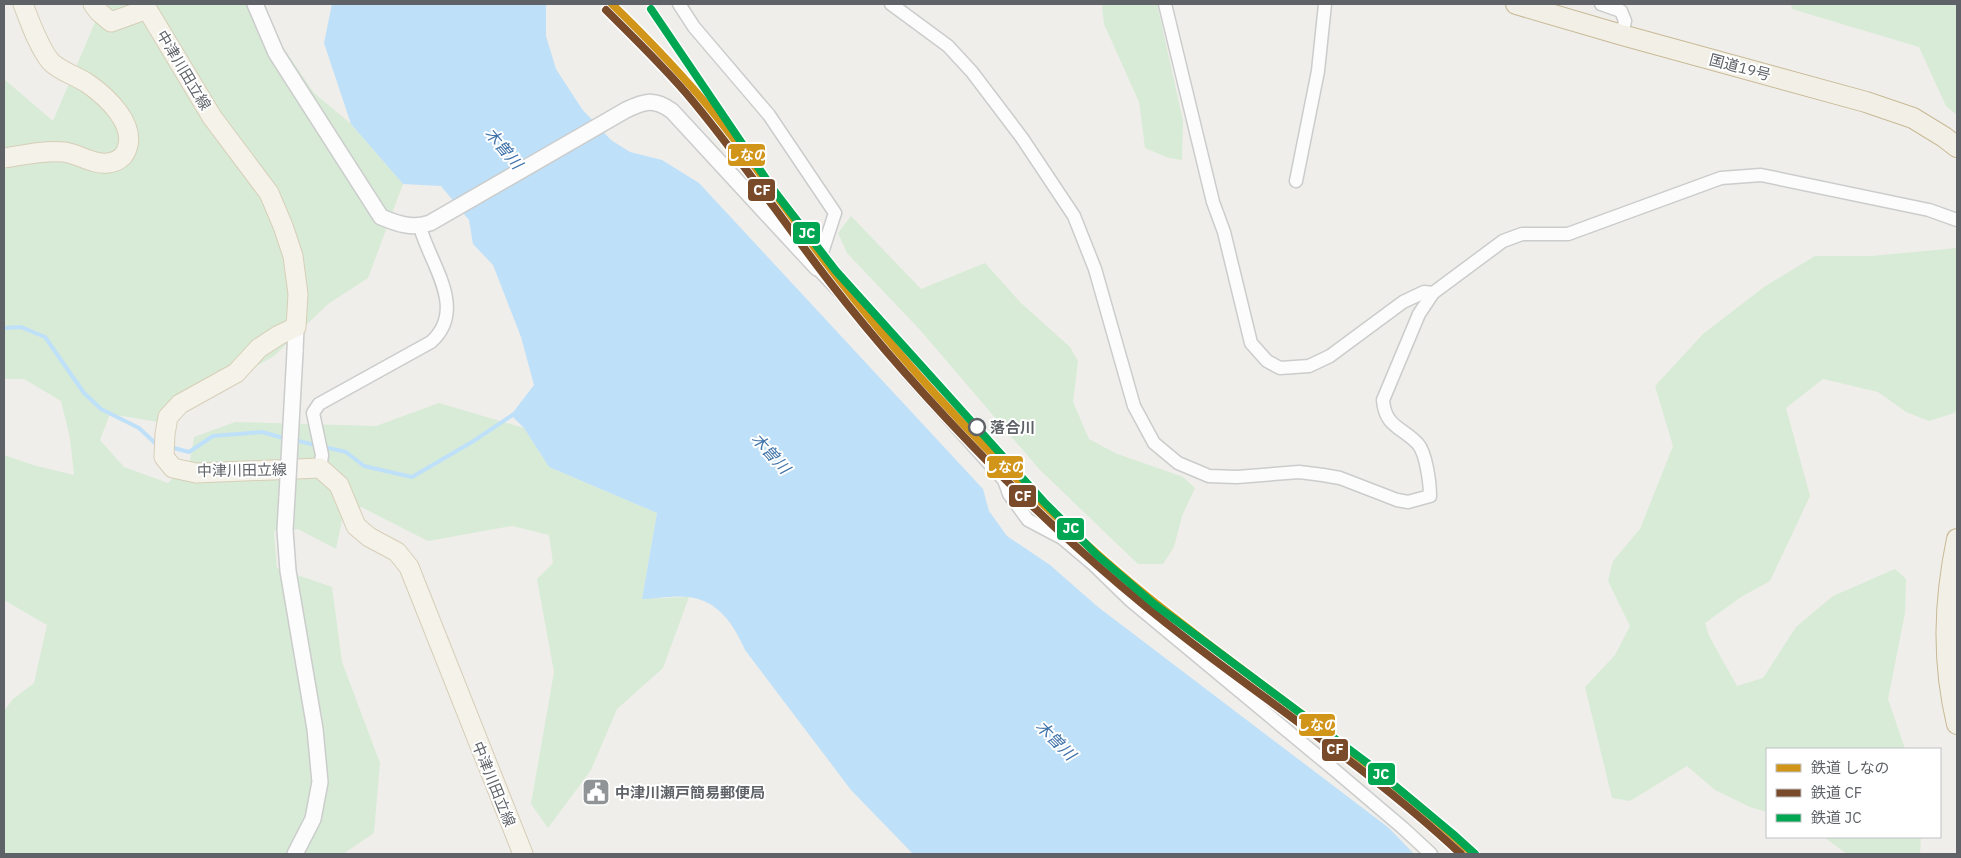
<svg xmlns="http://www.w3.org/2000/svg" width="1961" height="858" font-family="'IBM Plex Sans','Noto Sans JP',sans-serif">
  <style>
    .green { fill: #d8ebd6 }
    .water { fill: #bfe0f9 }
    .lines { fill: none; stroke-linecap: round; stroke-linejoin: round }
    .stream { stroke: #bfe0f9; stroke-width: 4 }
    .minor-casing { stroke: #cbcccc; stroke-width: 15 }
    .tertiary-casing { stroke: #cbcccc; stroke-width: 18 }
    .primary-casing { stroke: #d7ceb8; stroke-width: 21 }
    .trunk-casing { stroke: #c8b996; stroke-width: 22 }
    .minor { stroke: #fdfcfc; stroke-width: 12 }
    .tertiary { stroke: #fdfcfc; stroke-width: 15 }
    .primary { stroke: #f4f2e9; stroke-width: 19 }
    .trunk { stroke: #f2f0e6; stroke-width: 20 }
    .tertiary-bridge-casing { stroke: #cbcccc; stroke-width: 18; stroke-linecap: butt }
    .tertiary-bridge { stroke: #fdfcfc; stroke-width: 15 }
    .rail-1-casing { stroke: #fff; stroke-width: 11 }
    .rail-2-casing { stroke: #fff; stroke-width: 11 }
    .rail-3-casing { stroke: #fff; stroke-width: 11 }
    .rail-1 { stroke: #d1951a; stroke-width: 8 }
    .rail-2 { stroke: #7a4b2a; stroke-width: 8 }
    .rail-3 { stroke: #00a651; stroke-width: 8 }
    .stop-dot { fill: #fff; stroke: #5f6368; stroke-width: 2.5 }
    .labels { text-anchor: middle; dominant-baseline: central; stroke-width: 4; stroke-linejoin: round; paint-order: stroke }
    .street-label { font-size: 15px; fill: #5f6368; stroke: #fff }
    .stop-label { font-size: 15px; font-weight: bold; fill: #5f6368; stroke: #fff; text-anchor: start }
    .poi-label { font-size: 15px; font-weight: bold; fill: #5f6368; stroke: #fff; text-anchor: start }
    .water-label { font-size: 16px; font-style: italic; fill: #4174aa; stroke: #fff }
    .line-badge { stroke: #fff; stroke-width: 2 }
    .badge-label { font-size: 14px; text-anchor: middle; font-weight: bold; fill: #fff }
  </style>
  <rect width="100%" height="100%" fill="#efeeea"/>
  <g class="green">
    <polygon points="100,4 265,4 275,35 314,93 351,124 403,184 368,278 328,304 274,356 158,422 110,414 100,440 124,467 168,483 190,461 194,437 235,422 376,426 439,403 524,428 549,467 657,513 642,599 689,597 663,668 617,709 591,770 548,828 531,804 554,672 537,579 553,563 549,535 512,526 428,541 361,507 342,520 336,549 298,529 274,531 277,568 332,587 342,662 380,763 374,833 343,854 4,854 4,711 13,699 34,683 47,625 4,600 4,455 33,465 74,475 70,438 61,401 24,379 4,379 4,79 53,121 99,13"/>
    <polygon points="1102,4 1157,4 1183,121 1182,160 1169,158 1145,148 1139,102 1104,24"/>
    <polygon points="1791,4 1957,4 1957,115 1946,106 1919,47 1792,9"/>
    <polygon points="851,216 921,289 985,263 1021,303 1070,347 1078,361 1073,402 1089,439 1115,453 1183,477 1195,488 1182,516 1174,547 1163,564 1138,564 1039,469 921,331 847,253 838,233"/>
    <polygon points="1957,248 1957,410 1954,413 1929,421 1906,412 1878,392 1823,379 1786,408 1810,496 1770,581 1741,597 1705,623 1709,636 1737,686 1763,678 1796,627 1833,596 1895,569 1906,579 1905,613 1888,699 1905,749 1767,749 1767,812 1750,807 1715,790 1687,766 1630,801 1612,798 1585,687 1615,655 1630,626 1608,581 1613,561 1640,529 1673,446 1655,386 1703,334 1764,287 1815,256 1871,256"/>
    <polygon points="1824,837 1921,837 1920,854 1847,854"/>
  </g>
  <path class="water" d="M332 4H546V36L556 69 582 109 611 140 630 152 662 160 699 183 983 489 989 511 1007 536 1050 565 1098 607 1389 828 1414 854H913L851 790 745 650C734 625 719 601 689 597 674 595 656 599 642 599L657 513 549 467 524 428 511 415 534 385 521 337 493 265 473 244 469 220 441 186 403 184 351 124 324 43Z"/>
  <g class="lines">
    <g class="stream">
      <polyline points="4,328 21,327 45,337 84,393 101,409 139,428 155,443 158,444"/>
      <polyline points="294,440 346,452 364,466 412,477 472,442 514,414"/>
      <polyline points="170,447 189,452 213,436 262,432 287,439"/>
    </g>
    <defs>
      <g id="minor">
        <polyline points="679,4 694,27 769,115 835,213 817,268 841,293 907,372 1004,480 1009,494 1028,520 1062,538 1094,565 1131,601 1337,772 1403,828 1431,854"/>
        <path d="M891 4 948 46 972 72 1022 138 1074 216 1095 269 1134 406 1154 443 1178 463 1209 476 1237 477 1299 472 1323 475 1340 478 1397 500 1408 502 1430 496C1430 483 1426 453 1418 444 1402 427 1385 427 1383 400L1419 314 1433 293 1503 241 1522 234H1568L1721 178 1761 175 1929 210 1957 220"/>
        <polyline points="1165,4 1213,202 1224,232 1251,343 1267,361 1280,368 1309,366 1330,356 1403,302 1424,292 1433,293"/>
        <polyline points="1601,4 1621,11 1625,21 1622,35"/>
        <polyline points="1296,181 1318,71 1325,4"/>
        <path d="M320 468 322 455 313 413 319 404 431 342C468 309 430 264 420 227"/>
      </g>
      <g id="tertiary">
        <path d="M255 4 276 53 381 217C398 224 412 229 430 223L626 110C645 101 654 98 672 111L817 268"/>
        <polyline points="295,352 296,327"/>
        <polyline points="287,496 285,530 288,571 315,729 320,782 313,819 295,854"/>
      </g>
      <g id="primary">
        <polyline points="93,4 99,12 111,22 147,9 212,117 269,193 283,226 293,256 298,294 296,327 279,335 259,348 236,373 180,404 168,417 165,434 164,457 173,468 196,473 320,468 339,485 356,526 369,537 397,552 409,567 523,854"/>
        <path d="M4 158C23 155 44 150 64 152 79 154 93 165 108 163 116 162 123 158 126 151 138 125 106 96 87 83 76 76 60 71 51 62 39 48 30 22 23 4"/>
      </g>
      <g id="trunk">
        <polyline points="1516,4 1622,35 1866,102 1913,118 1944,137 1957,147"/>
        <path d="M1957 539C1944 602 1942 661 1957 724"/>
      </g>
    </defs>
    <use href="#minor" class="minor-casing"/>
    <use href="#tertiary" class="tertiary-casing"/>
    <use href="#primary" class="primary-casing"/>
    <use href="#trunk" class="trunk-casing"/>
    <use href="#minor" class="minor"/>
    <use href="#tertiary" class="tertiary"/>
    <use href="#primary" class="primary"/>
    <use href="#trunk" class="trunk"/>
    <defs>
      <polyline id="tertiary-bridge" points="287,496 295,352"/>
    </defs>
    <use href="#tertiary-bridge" class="tertiary-bridge-casing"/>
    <use href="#tertiary-bridge" class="tertiary-bridge"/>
    <defs>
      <path id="rail-1" d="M612 4C647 38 681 73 712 111 756 165 794 222 837 277 888 343 944 406 1003 465 1059 521 1118 575 1181 623 1279 700 1382 768 1473 854"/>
      <path id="rail-2" d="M606 10C633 37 661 64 686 93 737 153 781 219 829 281 880 347 936 409 994 468 1062 537 1135 601 1213 659 1297 722 1384 782 1461 854"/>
      <polyline id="rail-3" points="651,9 775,192 836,271 1044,502 1097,555 1154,604 1370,765 1453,834 1475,854"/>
    </defs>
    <use href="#rail-1" class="rail-1-casing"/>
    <use href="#rail-2" class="rail-2-casing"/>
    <use href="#rail-3" class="rail-3-casing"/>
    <use href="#rail-1" class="rail-1"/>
    <use href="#rail-2" class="rail-2"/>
    <use href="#rail-3" class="rail-3"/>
  </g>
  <defs>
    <symbol id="civic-square" viewBox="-11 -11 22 22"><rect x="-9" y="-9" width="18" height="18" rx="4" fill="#919496" stroke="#fff"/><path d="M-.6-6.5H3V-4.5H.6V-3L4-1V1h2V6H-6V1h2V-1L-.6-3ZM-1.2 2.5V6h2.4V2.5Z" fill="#fff"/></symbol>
  </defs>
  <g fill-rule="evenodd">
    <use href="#civic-square" x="580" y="776" width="32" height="32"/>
  </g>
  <circle class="stop-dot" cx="977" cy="427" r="8"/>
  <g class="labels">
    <g class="street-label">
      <text transform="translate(1740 67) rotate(15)">国道19号</text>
      <text transform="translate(184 70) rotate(59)">中津川田立線</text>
      <text transform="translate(242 470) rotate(-1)">中津川田立線</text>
      <text transform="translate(494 784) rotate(68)">中津川田立線</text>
    </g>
    <g class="stop-label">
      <text x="990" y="427">落合川</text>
    </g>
    <g class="poi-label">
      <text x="615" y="792">中津川瀬戸簡易郵便局</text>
    </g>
    <g class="water-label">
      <text transform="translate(504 148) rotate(50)">木曽川</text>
      <text transform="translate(771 453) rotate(48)">木曽川</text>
      <text transform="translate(1056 740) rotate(45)">木曽川</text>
    </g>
  </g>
  <g class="line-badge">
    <rect x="727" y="143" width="39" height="24" rx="5" fill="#d1951a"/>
    <rect x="747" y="178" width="29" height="24" rx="5" fill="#7a4b2a"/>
    <rect x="792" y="221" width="29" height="24" rx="5" fill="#00a651"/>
    <rect x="986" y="455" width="38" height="24" rx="5" fill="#d1951a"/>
    <rect x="1008" y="484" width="29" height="24" rx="5" fill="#7a4b2a"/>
    <rect x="1056" y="517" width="29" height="24" rx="5" fill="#00a651"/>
    <rect x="1298" y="713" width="38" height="24" rx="5" fill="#d1951a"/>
    <rect x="1321" y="738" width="28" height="24" rx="5" fill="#7a4b2a"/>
    <rect x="1367" y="762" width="29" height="24" rx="5" fill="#00a651"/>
  </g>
  <g class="badge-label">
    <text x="747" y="160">しなの</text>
    <text x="762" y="195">CF</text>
    <text x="807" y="238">JC</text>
    <text x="1005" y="472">しなの</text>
    <text x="1023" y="501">CF</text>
    <text x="1071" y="533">JC</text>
    <text x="1317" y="730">しなの</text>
    <text x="1335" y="754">CF</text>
    <text x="1381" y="779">JC</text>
  </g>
  <rect width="1961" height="858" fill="none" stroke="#5f6368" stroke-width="10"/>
  <rect x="1766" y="748" width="175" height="90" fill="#ffffff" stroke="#bfc1c3"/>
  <rect x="1776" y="764" width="25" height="8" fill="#d1951a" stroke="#bfc1c3"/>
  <text x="1811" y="773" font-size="15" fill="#5f6368">鉄道 しなの</text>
  <rect x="1776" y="789" width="25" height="8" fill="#7a4b2a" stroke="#bfc1c3"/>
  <text x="1811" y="798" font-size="15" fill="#5f6368">鉄道 CF</text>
  <rect x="1776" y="814" width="25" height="8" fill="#00a651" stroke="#bfc1c3"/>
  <text x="1811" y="823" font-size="15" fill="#5f6368">鉄道 JC</text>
</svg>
